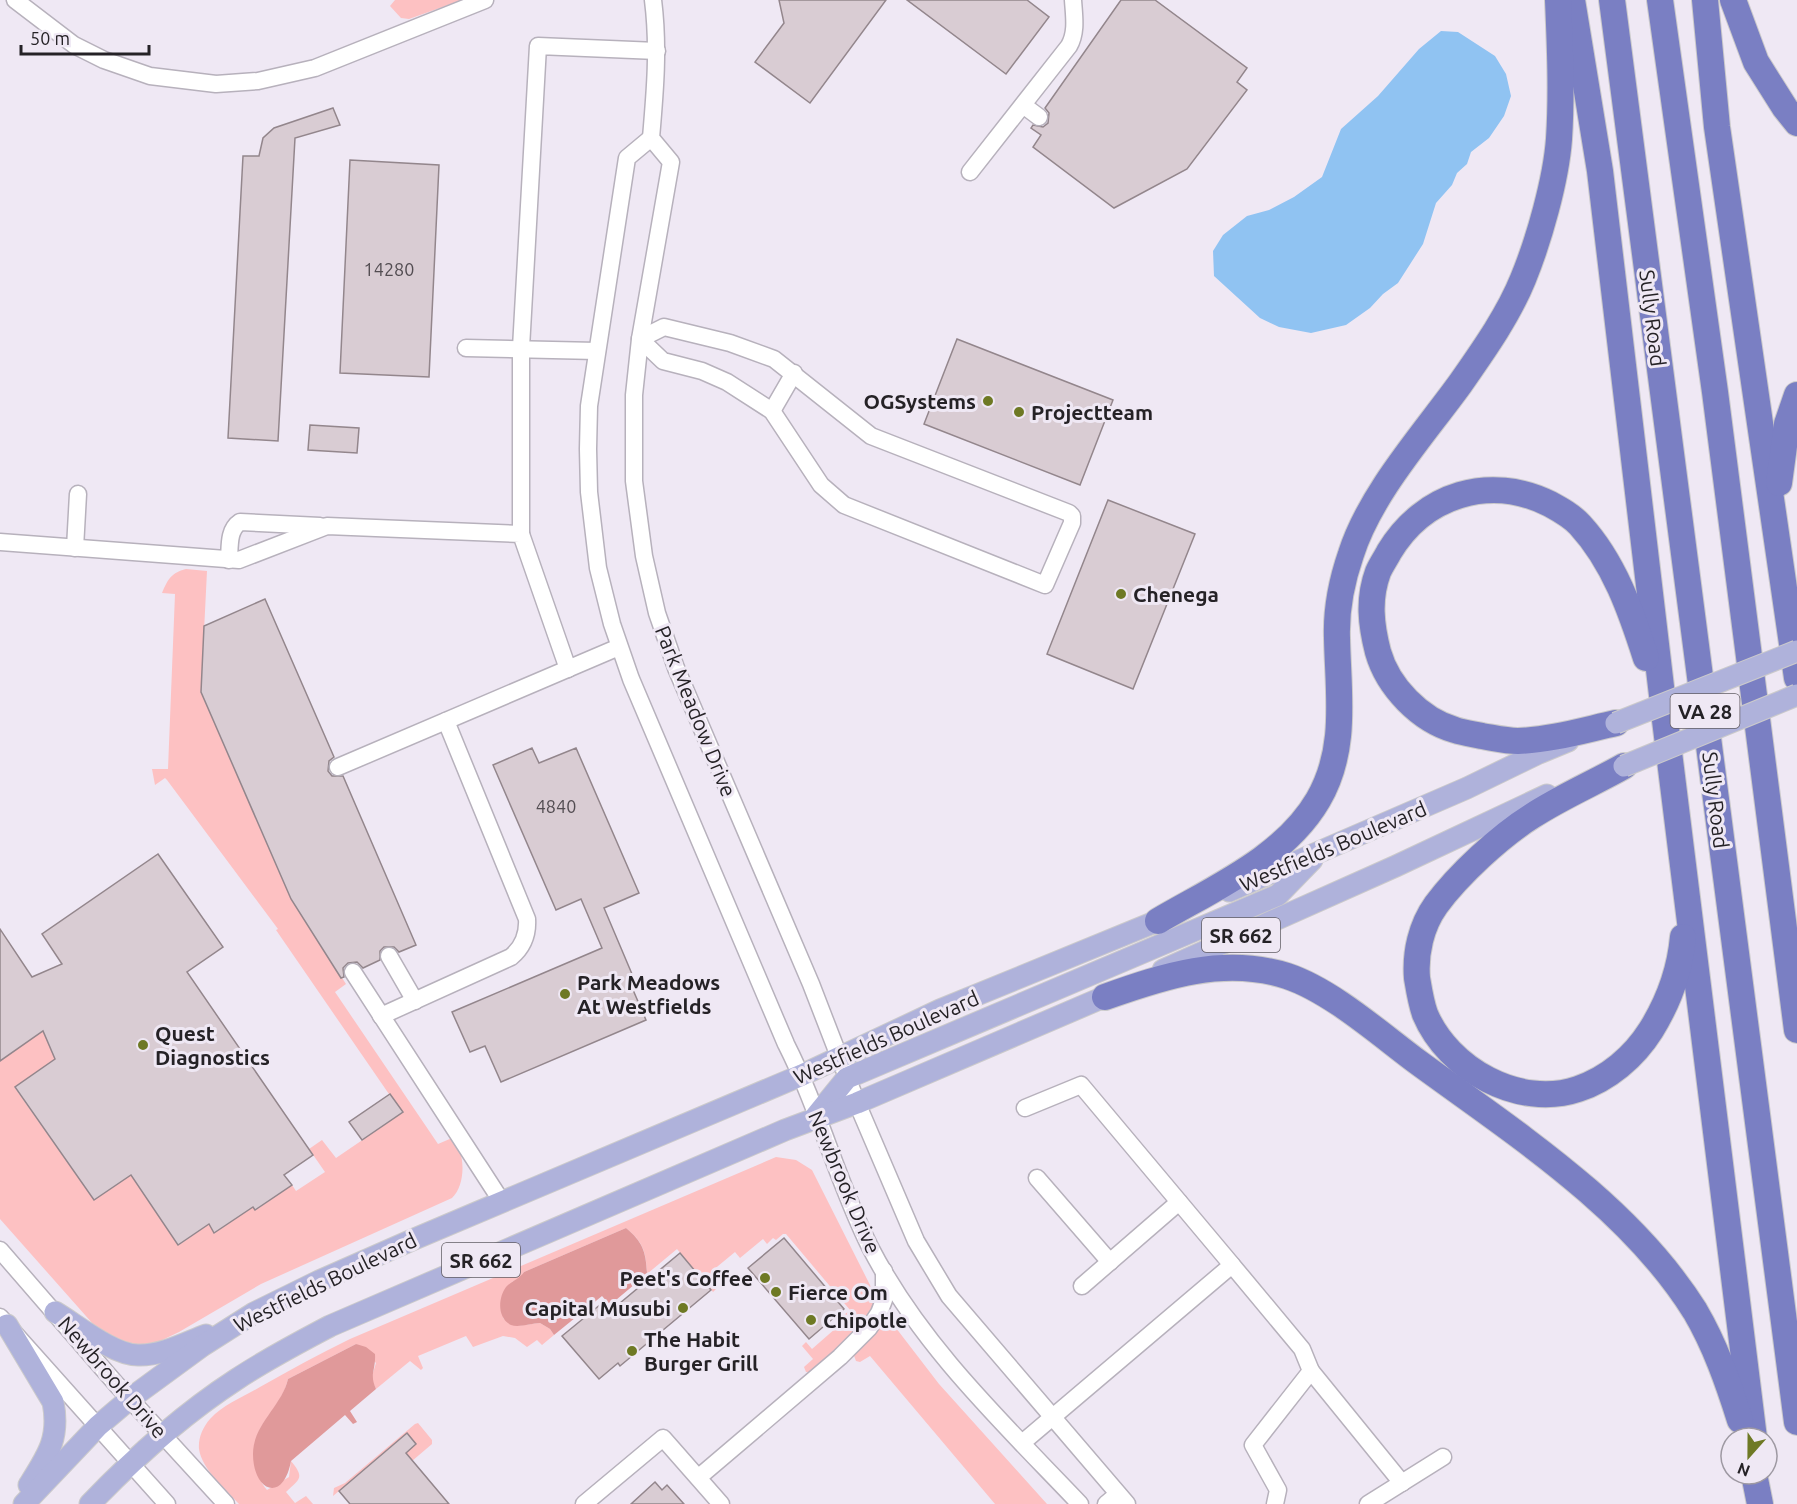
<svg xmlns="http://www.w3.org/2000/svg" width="1797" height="1504" font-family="Ubuntu,sans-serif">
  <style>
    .green { fill: #fdc1c2 }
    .forest { fill: #e0999a }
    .water { fill: #90c3f2 }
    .building { fill: #d9ccd3; stroke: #93868c; stroke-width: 1.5 }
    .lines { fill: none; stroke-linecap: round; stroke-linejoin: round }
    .minor-casing { stroke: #b7b1bc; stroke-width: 19 }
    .major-casing { stroke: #cbcacb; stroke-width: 23 }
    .highway-casing { stroke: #cbcacb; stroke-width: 28 }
    .minor { stroke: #fff; stroke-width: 16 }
    .major { stroke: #afb2db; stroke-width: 21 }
    .highway { stroke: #7a7fc3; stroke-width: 26 }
    .major-bridge-casing { stroke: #cbcacb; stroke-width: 23; stroke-linecap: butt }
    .major-bridge { stroke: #afb2db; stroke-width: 21 }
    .poi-dot { fill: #6e7924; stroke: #efe8f4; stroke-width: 2 }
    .labels { text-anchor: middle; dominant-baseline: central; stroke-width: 6; stroke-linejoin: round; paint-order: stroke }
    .number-label { font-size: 18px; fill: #524c51 }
    .shield { fill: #efe8f4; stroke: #625d64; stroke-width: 1.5 }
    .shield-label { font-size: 20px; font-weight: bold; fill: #252226 }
    .street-label { font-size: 21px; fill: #252226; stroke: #efe8f4 }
    .poi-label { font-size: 21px; font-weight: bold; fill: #252226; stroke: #efe8f4; text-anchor: start }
  </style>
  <rect width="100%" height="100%" fill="#efe8f4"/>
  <g class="green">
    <polygon points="395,0 462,0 409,19 401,18 390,6"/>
    <path d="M186 569 207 571 201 692 291 899 346 984 335 992 438 1144 452 1138C466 1151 466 1185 452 1198L261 1284 179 1332 154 1344 142 1347 109 1338 93 1324 0 1219V1061L43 1031 55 1059 15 1088 94 1200 131 1175 179 1245 209 1224 214 1232 253 1207 256 1210 292 1185 296 1191 325 1172 309 1149 322 1140 336 1158 402 1113 276 930 278 929 167 780 165 778 155 785 152 769H168L175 594 162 593C168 579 171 573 186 569Z"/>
    <path d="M776 1157 796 1160 812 1170 870 1285C872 1291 875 1301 873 1308 865 1330 828 1358 809 1372H806L804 1367 813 1359 802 1346 806 1342 812 1349 836 1328 833 1324 850 1310 786 1234H783L776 1240 773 1238 767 1244 763 1239 740 1258 735 1252 712 1271 722 1283 713 1292 677 1249 647 1274C646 1251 643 1242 626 1228L524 1272 520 1278 512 1282 503 1318C517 1330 524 1324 540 1323L550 1329 554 1335 542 1345 537 1340 527 1347 515 1338 503 1336 473 1347 466 1336 418 1356 423 1368 421 1370 410 1361 376 1389 371 1379 376 1363 356 1344 288 1379C281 1412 247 1425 256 1464 258 1475 260 1482 267 1490L289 1477 291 1461C305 1478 300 1479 286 1492L295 1503 306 1496 313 1504H239C226 1489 202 1470 199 1449 198 1438 203 1427 210 1419 224 1404 243 1397 260 1387 290 1370 319 1354 350 1339Z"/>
    <polygon points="886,1315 939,1384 1047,1504 995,1504 870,1356 860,1362 856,1361 853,1353"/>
    <polygon points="418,1423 432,1440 432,1444 412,1461 406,1453 416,1444 407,1434 333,1496 334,1488 345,1483 415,1424"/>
  </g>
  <g class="forest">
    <path d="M626 1228C643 1242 646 1252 647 1274L610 1305 602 1296 554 1335 550 1329 540 1323C532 1323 519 1328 511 1325 497 1318 498 1298 506 1287 512 1281 519 1279 524 1272Z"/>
    <path d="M356 1344 366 1347 375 1354C376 1370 369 1374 376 1389L350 1411 357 1422 353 1424 345 1415 291 1461C283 1504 253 1491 253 1454 253 1424 282 1406 288 1379Z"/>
  </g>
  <polygon class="water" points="1441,31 1458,32 1495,56 1506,74 1511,96 1504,116 1489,138 1471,152 1467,164 1457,173 1452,185 1436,203 1423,244 1398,283 1383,294 1370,308 1346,325 1311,333 1279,327 1260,318 1214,276 1213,251 1223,235 1247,216 1269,210 1294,197 1322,177 1341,129 1378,96 1419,49"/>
  <g class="building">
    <polygon points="779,0 886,0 810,103 755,62 784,23"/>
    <polygon points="907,0 1027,0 1049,17 1006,74"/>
    <polygon points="1121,0 1155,0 1247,68 1237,82 1247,90 1187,169 1114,208 1033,147 1041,135 1031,128 1033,125 1043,127 1048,123 1049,113 1045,108"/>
    <polygon points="333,108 340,125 295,138 278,441 228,438 243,156 259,156 263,138 274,128"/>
    <polygon points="350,160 439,165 429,377 340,373"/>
    <polygon points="957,339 1113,400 1080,485 924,424"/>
    <polygon points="310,425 359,428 357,453 308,450"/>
    <polygon points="1108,500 1195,534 1133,689 1047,654"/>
    <polygon points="265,599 334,757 329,761 328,771 332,776 343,776 416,945 399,952 394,947 384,947 380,951 380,960 363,968 357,962 348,963 343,968 344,977 341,978 291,899 201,692 204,626"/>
    <polygon points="532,748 539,763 576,748 639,893 604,908 632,974 627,976 646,1020 501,1082 485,1046 470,1052 452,1012 602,948 581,899 556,910 493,765"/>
    <polygon points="158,854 223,947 187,972 313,1155 284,1175 292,1185 255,1210 253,1207 214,1233 209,1224 178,1245 131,1175 94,1200 15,1087 55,1059 43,1031 0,1061 0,929 32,977 62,964 42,934"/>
    <polygon points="390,1094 403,1112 362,1140 349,1122"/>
    <polygon points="784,1238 844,1309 809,1339 748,1268"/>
    <polygon points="680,1253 711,1290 620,1366 618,1363 599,1379 562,1336 601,1304 608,1313"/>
    <polygon points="407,1433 416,1444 406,1453 449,1504 350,1504 339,1491"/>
    <polygon points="655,1482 662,1490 667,1485 684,1504 631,1504"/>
  </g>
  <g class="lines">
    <defs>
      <g id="minor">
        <polyline points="15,0 74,45 104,60 150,76 216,84 258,81 315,68 485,0"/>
        <path d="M653 0C659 47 655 92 651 138L671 162 640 339 634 395V481L644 556 657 613 676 668 811 984 857 1103 916 1241 949 1296 1127 1504"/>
        <polyline points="1023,105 1039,117"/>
        <path d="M651 138 627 158 589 406 588 449 589 492 598 568 612 624 631 679 786 1044C819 1109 837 1181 870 1247 921 1346 1004 1424 1080 1504"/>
        <path d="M970 172 1069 46C1077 32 1074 16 1073 0"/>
        <polygon points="664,327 730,343 774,359 871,436 1069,513 1072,516 1072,523 1045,585 844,505 821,485 772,411 727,382 702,371 663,361 640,339"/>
        <polyline points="466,348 597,351"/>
        <polyline points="772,411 794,373"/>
        <polyline points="521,534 521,348 538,46 657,51"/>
        <polyline points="0,542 239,560 327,526 521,534 568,669"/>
        <polyline points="75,548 78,494"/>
        <path d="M229 560C230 546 228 530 240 522L320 526"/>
        <polyline points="338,767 619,647"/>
        <polyline points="389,956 415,1001"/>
        <polyline points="353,972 502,1202"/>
        <path d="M381 1016 511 957C523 947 528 935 527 919L446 721"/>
        <polyline points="1037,1178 1110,1262"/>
        <polyline points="0,1250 117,1385 226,1504"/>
        <polyline points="1232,1265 1302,1349 1311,1371 1253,1445 1278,1490 1275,1504"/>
        <polyline points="1082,1286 1179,1202"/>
        <polyline points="0,1317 167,1504"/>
        <polyline points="1311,1371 1402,1483"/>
        <polyline points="1022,1443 1232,1265 1081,1085 1025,1108"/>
        <polyline points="699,1477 840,1357 869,1328 879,1313 884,1300 884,1271"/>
        <polyline points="584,1504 663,1438 721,1504"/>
        <polyline points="1106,1504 1118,1494"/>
        <polyline points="1368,1504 1443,1457"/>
      </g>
      <g id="major">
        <polyline points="1229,891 1467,788 1539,753 1568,741"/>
        <polyline points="1163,970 1396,866 1547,795"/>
        <polyline points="816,1116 847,1078 1278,895 1312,860"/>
        <path d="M55 1312C77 1325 113 1355 138 1355 161 1356 185 1343 206 1335"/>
        <path d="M7 1325 53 1402C60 1438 48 1455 29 1485"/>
        <polyline points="24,1504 98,1426 131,1398 202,1346 254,1313 319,1281 412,1240 802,1075 940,1010 1172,915"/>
        <path d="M90 1504C135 1457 183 1414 237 1379 267 1359 298 1343 330 1326L785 1130 857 1103 1118 991"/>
      </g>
      <g id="highway">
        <polyline points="1572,0 1600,171 1664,712 1754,1438"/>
        <polyline points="1612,0 1797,1422"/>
        <polyline points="1660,0 1715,392 1797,1030"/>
        <polyline points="1705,0 1717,127 1797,678"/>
        <polyline points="1733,0 1756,62 1785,108 1797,123"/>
        <polyline points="1779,483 1787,424 1797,395"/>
        <path d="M1616 723C1584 730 1551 740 1518 741 1506 741 1494 738 1482 736 1473 734 1464 733 1455 730 1420 720 1388 687 1378 652 1371 625 1368 599 1378 572 1381 565 1386 558 1389 552 1424 494 1490 474 1550 504 1561 510 1572 516 1580 525 1614 562 1631 611 1646 658"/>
        <path d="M1624 766C1594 783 1561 797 1532 816 1500 836 1458 875 1436 905 1421 926 1415 953 1417 978 1419 990 1421 1003 1425 1014 1448 1069 1519 1109 1578 1089 1608 1079 1634 1057 1651 1030 1669 1001 1680 971 1683 937"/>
        <path d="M1158 921C1214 888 1284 858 1318 800 1348 749 1338 693 1337 638 1336 610 1342 580 1351 554 1370 494 1423 435 1460 384 1483 351 1508 316 1523 279 1539 240 1556 180 1559 139 1562 93 1560 46 1558 0"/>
        <path d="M1105 997C1164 976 1224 956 1287 976 1332 991 1381 1035 1419 1063 1516 1134 1630 1207 1695 1311 1715 1345 1728 1382 1740 1420"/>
        <polyline points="1754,1474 1760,1504"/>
      </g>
    </defs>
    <use href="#minor" class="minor-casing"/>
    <use href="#major" class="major-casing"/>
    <use href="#highway" class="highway-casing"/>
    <use href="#minor" class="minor"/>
    <use href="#major" class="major"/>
    <use href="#highway" class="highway"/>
    <defs>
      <g id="major-bridge">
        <polyline points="1616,723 1797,651"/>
        <polyline points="1624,766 1797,695"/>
      </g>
    </defs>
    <use href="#major-bridge" class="major-bridge-casing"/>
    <use href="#major-bridge" class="major-bridge"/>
  </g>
  <g class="poi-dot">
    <circle cx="988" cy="401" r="6"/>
    <circle cx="1019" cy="412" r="6"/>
    <circle cx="1121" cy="594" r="6"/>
    <circle cx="565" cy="994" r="6"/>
    <circle cx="143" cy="1045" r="6"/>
    <circle cx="765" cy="1278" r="6"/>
    <circle cx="776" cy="1292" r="6"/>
    <circle cx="683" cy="1308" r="6"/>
    <circle cx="811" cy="1320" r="6"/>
    <circle cx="632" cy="1351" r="6"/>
  </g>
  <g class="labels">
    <g class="number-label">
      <text x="389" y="269">14280</text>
      <text x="556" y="806">4840</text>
    </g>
    <g class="shield">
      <rect x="1670.5" y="694" width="69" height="34" rx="4.5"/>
      <rect x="1202" y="918" width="78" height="34" rx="4.5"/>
      <rect x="442" y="1243" width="78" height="34" rx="4.5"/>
    </g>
    <g class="shield-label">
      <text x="1705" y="711">VA 28</text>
      <text x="1241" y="935">SR 662</text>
      <text x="481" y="1260">SR 662</text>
    </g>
    <g class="street-label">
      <text transform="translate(1653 318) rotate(83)">Sully Road</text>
      <text transform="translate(696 711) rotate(68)">Park Meadow Drive</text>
      <text transform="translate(1716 800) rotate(83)">Sully Road</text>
      <text transform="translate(1333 846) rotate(-23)">Westfields Boulevard</text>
      <text transform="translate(886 1037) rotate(-24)">Westfields Boulevard</text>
      <text transform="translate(845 1182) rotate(67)">Newbrook Drive</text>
      <text transform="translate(325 1282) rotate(-26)">Westfields Boulevard</text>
      <text transform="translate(113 1377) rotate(49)">Newbrook Drive</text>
    </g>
    <g class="poi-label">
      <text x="976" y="401" text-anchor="end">OGSystems</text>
      <text x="1031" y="412">Projectteam</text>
      <text x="1133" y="594">Chenega</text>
      <text x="577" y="982">Park Meadows<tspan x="577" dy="24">At Westfields</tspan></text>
      <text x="155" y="1033">Quest<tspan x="155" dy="24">Diagnostics</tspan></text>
      <text x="753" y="1278" text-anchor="end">Peet's Coffee</text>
      <text x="788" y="1292">Fierce Om</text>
      <text x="671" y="1308" text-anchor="end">Capital Musubi</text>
      <text x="823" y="1320">Chipotle</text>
      <text x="644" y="1339">The Habit<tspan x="644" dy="24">Burger Grill</tspan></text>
    </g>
  </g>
  <g transform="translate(1749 1456) rotate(201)"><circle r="28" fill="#efe8f4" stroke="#9e99a2" stroke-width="1.5"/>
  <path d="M0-4.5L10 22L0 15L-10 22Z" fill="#6e7924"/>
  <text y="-9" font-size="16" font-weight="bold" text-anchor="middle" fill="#252226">N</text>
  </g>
  <path d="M21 45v9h128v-9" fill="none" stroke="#252226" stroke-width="3"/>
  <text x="30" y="45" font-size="18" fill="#252226" stroke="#efe8f4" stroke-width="4.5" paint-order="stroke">50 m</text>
</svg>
